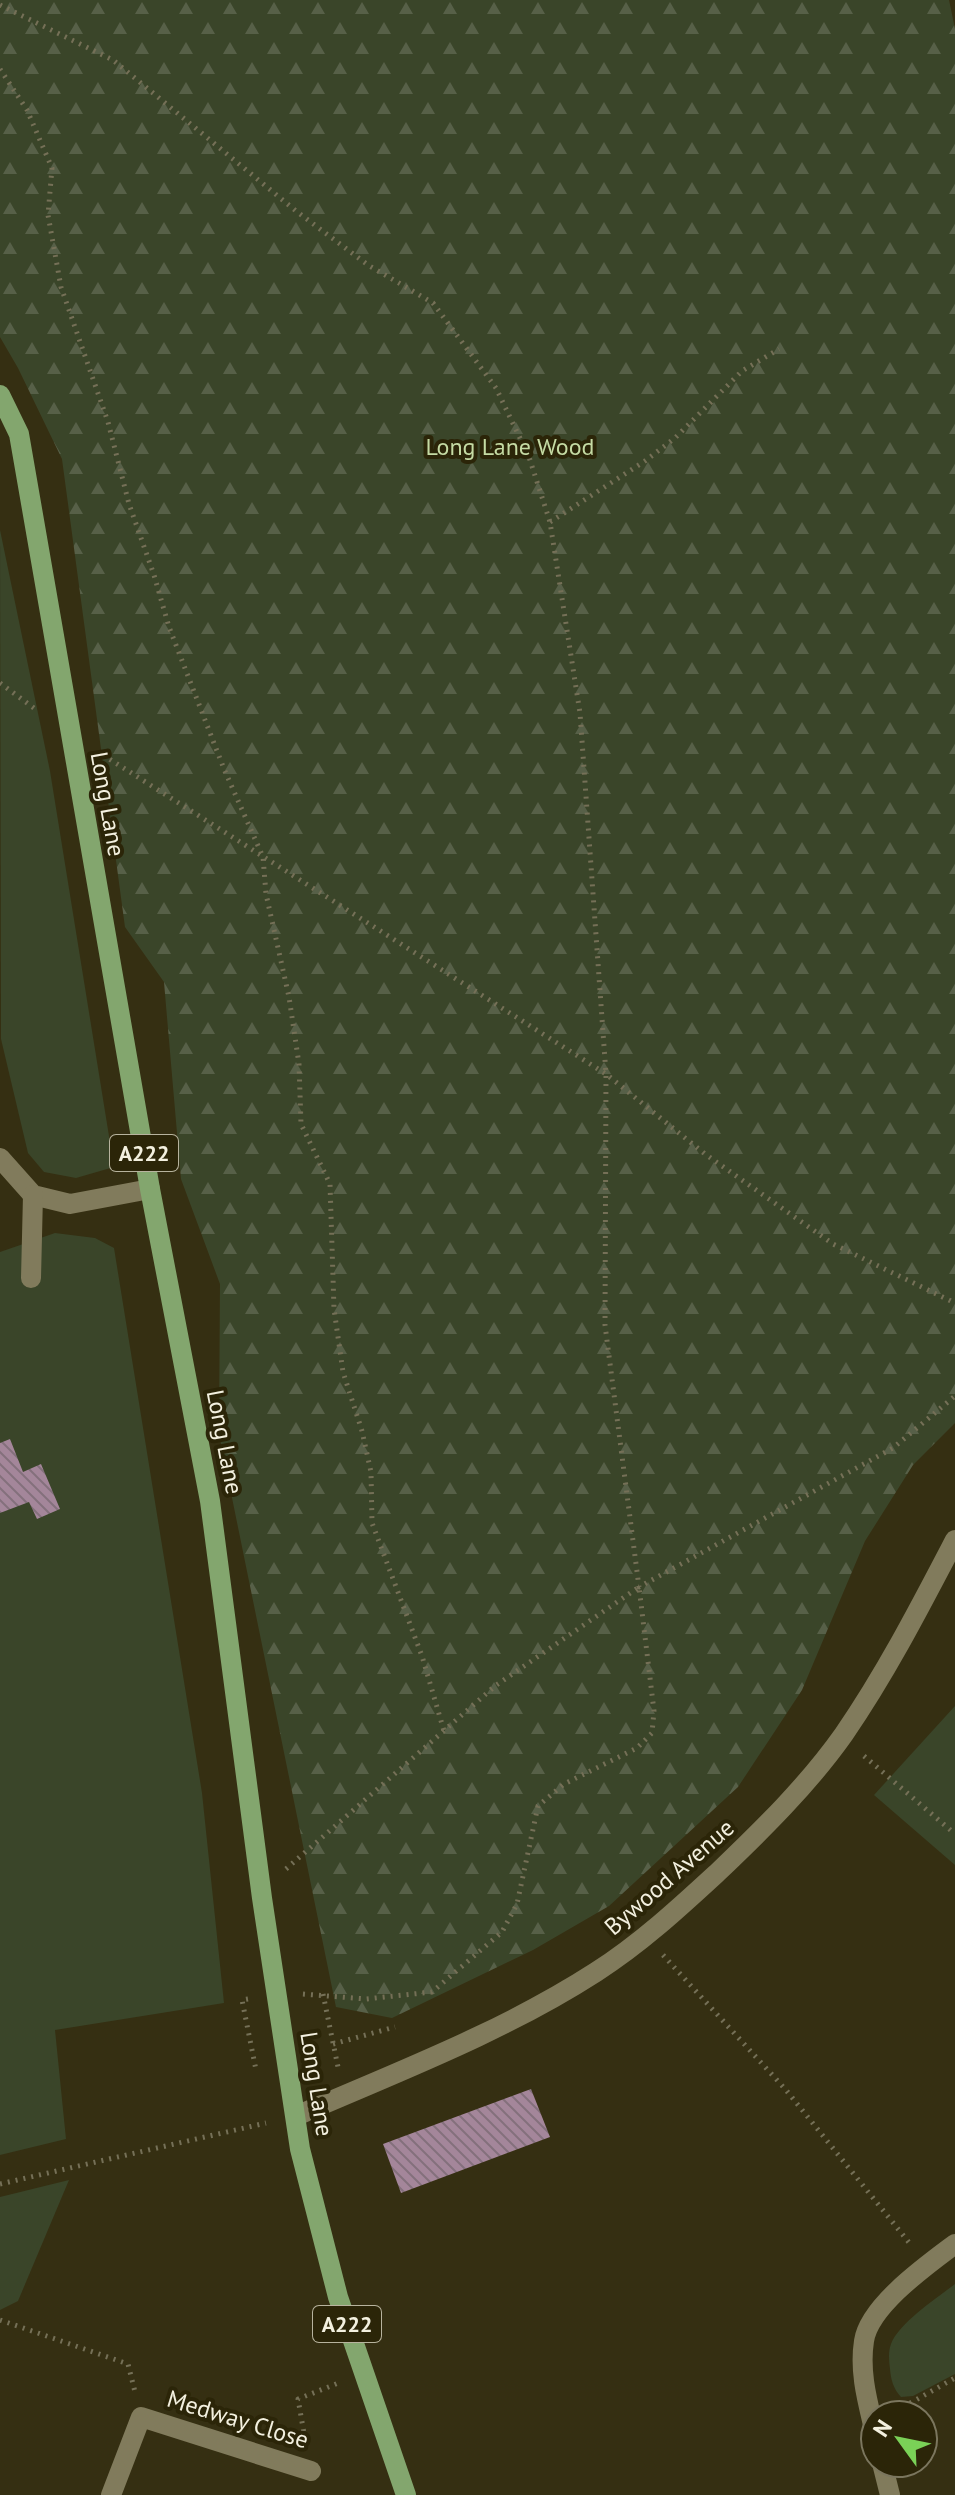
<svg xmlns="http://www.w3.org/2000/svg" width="955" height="2495" font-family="'PT Sans',sans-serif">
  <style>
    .green { fill: #3a4529 }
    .forest { fill: url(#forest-firs) }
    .building { fill: url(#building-back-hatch) }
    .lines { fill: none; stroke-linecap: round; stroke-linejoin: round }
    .path { stroke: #757057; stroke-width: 5; stroke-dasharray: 2 6; stroke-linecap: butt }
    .minor { stroke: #817b5c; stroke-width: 20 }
    .major { stroke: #83a66e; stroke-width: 20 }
    .labels { text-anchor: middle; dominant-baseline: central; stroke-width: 8; stroke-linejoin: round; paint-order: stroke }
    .shield { fill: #2b2508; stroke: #b7b39e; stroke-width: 2 }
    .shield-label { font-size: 22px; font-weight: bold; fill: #f3f0df }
    .park-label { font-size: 24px; fill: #c5dba4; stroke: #2b2508 }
    .street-label { font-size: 24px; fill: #f3f0df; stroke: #2b2508 }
  </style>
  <defs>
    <pattern id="forest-firs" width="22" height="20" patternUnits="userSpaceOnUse" patternTransform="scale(2)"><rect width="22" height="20" fill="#3a4529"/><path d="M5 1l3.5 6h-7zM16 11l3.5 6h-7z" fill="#576048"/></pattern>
    <pattern id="building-back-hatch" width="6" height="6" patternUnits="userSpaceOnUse" patternTransform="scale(2)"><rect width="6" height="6" fill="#a4869a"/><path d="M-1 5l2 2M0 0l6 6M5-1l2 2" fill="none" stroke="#84707c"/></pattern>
  </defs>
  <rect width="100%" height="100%" fill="#352f12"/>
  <g class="green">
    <polygon points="0,530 50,771 114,1167 76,1178 44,1172 28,1153 1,1039"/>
    <polygon points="55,1233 95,1238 114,1248 202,1793 224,2003 55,2030 66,2139 0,2155 0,1252"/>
    <polygon points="955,1706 955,1865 874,1795"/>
    <polygon points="69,2180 18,2301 0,2310 0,2197"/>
    <path d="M955 2284V2374L913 2396 901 2397C893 2388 891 2380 890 2369 889 2360 888 2352 891 2344 899 2323 937 2298 955 2284Z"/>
  </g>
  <polygon class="forest" points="0,0 949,0 955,29 955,1423 913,1465 865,1541 802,1690 738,1787 609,1906 533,1950 392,2018 336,2007 219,1434 220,1284 181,1179 164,982 125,927 62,459 18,368 0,337"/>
  <g class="building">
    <polygon points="10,1439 23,1472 41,1464 60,1509 37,1519 29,1502 0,1513 0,1443"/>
    <polygon points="531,2089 550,2137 401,2193 383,2144"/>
  </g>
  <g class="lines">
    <g class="path">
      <polyline points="0,5 113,60 296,211 368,265 433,303 496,388 529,457 550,522 580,713 606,1074 605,1325 639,1587 893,1448 955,1396"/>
      <polyline points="0,69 27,110 52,168 48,215 61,287 108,422 129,504 154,575 169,627 224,769 263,857 266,894 289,997 299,1064 301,1124 330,1184 334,1309 343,1372 362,1431 371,1472 372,1523 422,1656 444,1731"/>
      <polyline points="550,522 645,461 675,438 742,371 779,349"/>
      <polyline points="0,683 38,711"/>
      <polyline points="103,755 606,1074 705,1154 833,1244 955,1303"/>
      <polyline points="864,1756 955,1834"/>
      <polyline points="286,1869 495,1686 639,1587 654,1711 652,1733 637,1748 564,1784 538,1806 517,1904 502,1932 432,1992 366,1999 302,1994"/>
      <polyline points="663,1955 786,2090 911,2245"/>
      <polyline points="323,1994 338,2067"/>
      <polyline points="248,1999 242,2000 256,2070"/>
      <polyline points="333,2044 395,2027"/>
      <polyline points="0,2184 266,2123"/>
      <polyline points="0,2320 128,2364 135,2392"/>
      <polyline points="896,2411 955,2378"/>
      <polyline points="305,2439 298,2399 341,2382"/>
    </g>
    <g class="minor">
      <polyline points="0,1158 33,1195 70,1204 150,1189"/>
      <polyline points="31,1278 33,1195"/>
      <path d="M296 2116C397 2072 503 2032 596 1972 640 1944 679 1908 717 1873 762 1830 808 1785 844 1734 886 1673 920 1607 955 1540"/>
      <path d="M875 2433C868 2403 859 2373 864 2341 869 2306 927 2265 955 2244"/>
      <polyline points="882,2463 890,2495"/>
      <polyline points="111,2495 141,2417 311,2471"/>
    </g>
    <polyline class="major" points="0,395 19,434 150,1189 210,1501 262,1898 300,2149 338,2297 406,2495"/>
  </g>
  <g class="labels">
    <g class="shield">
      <rect x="110" y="1135" width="68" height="36" rx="6"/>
      <rect x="313" y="2306" width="68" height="36" rx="6"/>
    </g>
    <g class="shield-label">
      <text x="144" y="1153">A222</text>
      <text x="347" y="2324">A222</text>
    </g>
    <g class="park-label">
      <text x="510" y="446">Long Lane Wood</text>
    </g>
    <g class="street-label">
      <text transform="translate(108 804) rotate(80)">Long Lane</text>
      <text transform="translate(225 1442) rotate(79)">Long Lane</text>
      <text transform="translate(669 1877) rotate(-41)">Bywood Avenue</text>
      <text transform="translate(317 2084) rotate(81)">Long Lane</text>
      <text transform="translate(238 2419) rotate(17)">Medway Close</text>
    </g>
  </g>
  <g transform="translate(899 2439) rotate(303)"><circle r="38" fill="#2b2508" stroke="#7b765e" stroke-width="2"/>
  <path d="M0-6L14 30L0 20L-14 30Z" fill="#7ad157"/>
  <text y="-12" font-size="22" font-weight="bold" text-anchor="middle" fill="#f3f0df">N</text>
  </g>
</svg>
